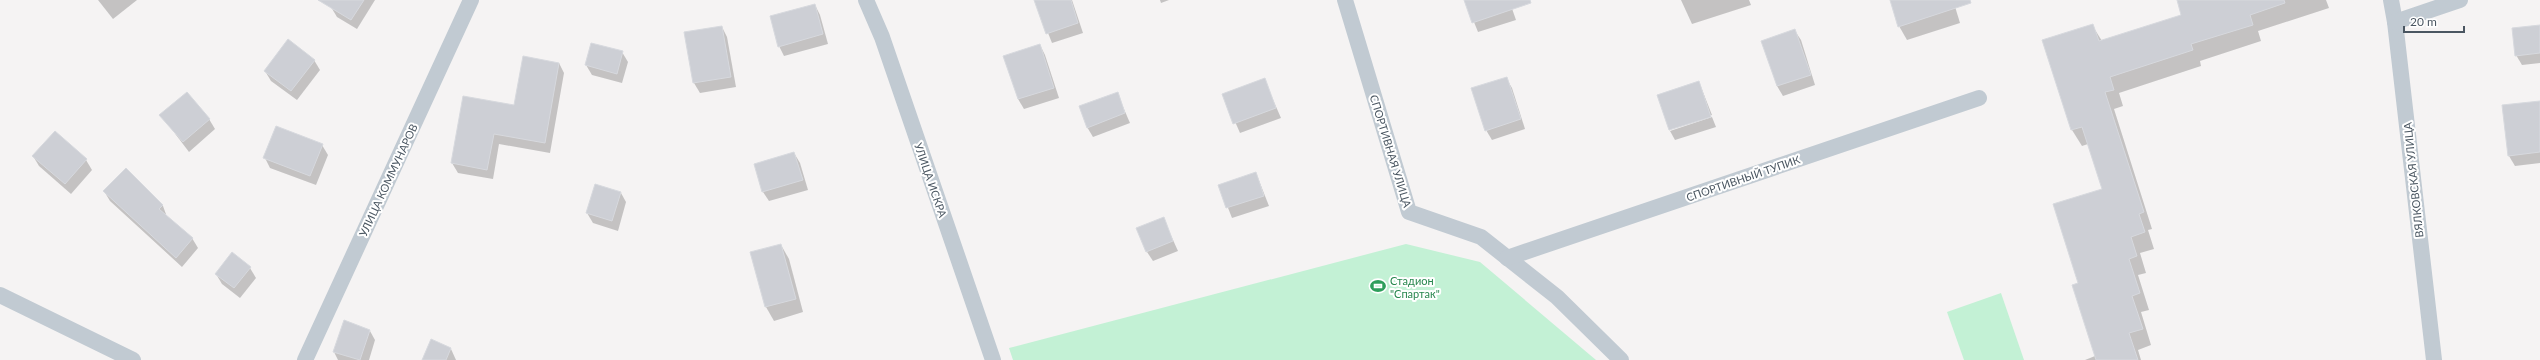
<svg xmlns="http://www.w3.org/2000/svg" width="2540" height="360" font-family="Lato,sans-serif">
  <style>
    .green { fill: #c3f1d5 }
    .shadow { fill: #0003 }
    .building { fill: #cdcfd5; stroke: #d7d9de }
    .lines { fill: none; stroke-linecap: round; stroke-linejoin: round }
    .minor { stroke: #c1cad2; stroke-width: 16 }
    .labels { text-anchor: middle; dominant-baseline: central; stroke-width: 4; stroke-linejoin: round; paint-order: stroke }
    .street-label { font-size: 11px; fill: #4a5661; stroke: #fff }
    .leisure-label { font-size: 11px; fill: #27864d; stroke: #fff; text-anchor: start }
  </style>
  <rect width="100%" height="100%" fill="#f5f3f3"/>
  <g class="green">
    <polygon points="1406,244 1480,262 1596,360 1013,360 1009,348"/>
    <polygon points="2001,293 2024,360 1964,360 1947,312"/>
  </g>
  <g class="shadow">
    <polygon points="98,0 137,0 113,19"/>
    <polygon points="336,0 375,0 357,29 337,17 331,7"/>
    <polygon points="1035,0 1072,0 1083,33 1052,43"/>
    <polygon points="1160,0 1169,0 1161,3"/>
    <polygon points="1465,0 1509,0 1516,20 1478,32"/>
    <polygon points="1681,0 1749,0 1751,5 1692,24"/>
    <polygon points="1891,0 1953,0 1960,23 1907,40 1899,26"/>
    <polygon points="2178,0 2326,0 2329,8 2258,31 2261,41 2200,61 2201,66 2119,93 2123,106 2114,109 2152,229 2148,230 2154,249 2140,253 2146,273 2138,275 2149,310 2141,312 2151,345 2138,350 2141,360 2085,360 2095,356 2079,284 2103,189 2088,144 2082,146 2072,130 2044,41 2092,25 2102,41 2183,15"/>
    <polygon points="815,5 820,15 828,44 784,56 779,46"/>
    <polygon points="722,27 727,37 736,87 700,93 694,83 686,33"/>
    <polygon points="2540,28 2540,63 2522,65 2516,55"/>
    <polygon points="1795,31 1801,40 1815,85 1783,96 1777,86 1763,41"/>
    <polygon points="1040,45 1045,55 1059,98 1024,109 1018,99 1005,56"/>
    <polygon points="622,52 628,62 622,83 592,75 586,65"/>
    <polygon points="314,60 320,70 297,100 271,81 265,71"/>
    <polygon points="559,63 564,73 550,153 499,144 493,179 458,173 452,163"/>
    <polygon points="1506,78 1512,88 1525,129 1492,140 1486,130"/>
    <polygon points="1264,79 1281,118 1240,133 1223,94"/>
    <polygon points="1699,82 1712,115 1670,129 1670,131 1658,95"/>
    <polygon points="1117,93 1130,123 1093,137 1087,127"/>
    <polygon points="2540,102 2540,163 2515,166 2509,156"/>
    <polygon points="161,115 209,119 215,129 189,152"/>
    <polygon points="1712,117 1716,127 1675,140 1670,131"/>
    <polygon points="55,132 86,160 92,170 71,194 39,166 33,156"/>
    <polygon points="322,145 328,155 316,185 270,168 265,158"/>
    <polygon points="794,153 800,163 808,190 769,201 763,192"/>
    <polygon points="126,170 163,206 167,217 192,238 198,248 182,267 110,201 104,191"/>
    <polygon points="1256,173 1269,206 1232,218 1219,185"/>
    <polygon points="621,193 626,202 618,231 593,223 587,213"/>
    <polygon points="1163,218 1178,251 1153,261 1147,252"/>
    <polygon points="781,245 789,259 803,312 774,321 766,307 751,253"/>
    <polygon points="250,268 256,278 240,298 222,284 216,274"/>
    <polygon points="370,331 375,340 369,360 338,360 334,352"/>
    <polygon points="431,341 451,349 456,360 423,360"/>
  </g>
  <g class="building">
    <polygon points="318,0 364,0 351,20"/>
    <polygon points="1034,0 1071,0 1078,23 1046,34"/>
    <polygon points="1464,0 1530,0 1531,3 1472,23"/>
    <polygon points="1890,0 1970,0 1971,3 1898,27"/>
    <polygon points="2177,0 2284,0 2285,3 2250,15 2253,25 2191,44 2193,50 2110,77 2114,90 2105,92 2144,212 2139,214 2145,232 2131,237 2137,256 2129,259 2140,293 2132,296 2143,329 2129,333 2138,360 2096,360 2072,285 2078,283 2053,204 2102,189 2082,127 2071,130 2042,40 2093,24 2099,41 2181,15"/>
    <polygon points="815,4 823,34 778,47 770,16"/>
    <polygon points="2540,25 2540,53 2515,56 2512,28"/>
    <polygon points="722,26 731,77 693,83 684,32"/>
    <polygon points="1795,29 1811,75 1777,86 1761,41"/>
    <polygon points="288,39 315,60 291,91 264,71"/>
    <polygon points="591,43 623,51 617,74 585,65"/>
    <polygon points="1040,44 1054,88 1018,99 1003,56"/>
    <polygon points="523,56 559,63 545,143 494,134 487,170 451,163 463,96 514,105"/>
    <polygon points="1507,77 1521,119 1485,131 1471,88"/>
    <polygon points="1265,78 1276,108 1233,124 1222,94"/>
    <polygon points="1699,81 1711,117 1669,130 1657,95"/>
    <polygon points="187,92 210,119 183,142 159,115"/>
    <polygon points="1118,92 1125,113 1087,128 1079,106"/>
    <polygon points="2540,101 2540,152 2508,156 2502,105"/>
    <polygon points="276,126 323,144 310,176 263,158"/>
    <polygon points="55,131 87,159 65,184 32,156"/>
    <polygon points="794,152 803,180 762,192 754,164"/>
    <polygon points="126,168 163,205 159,209 193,238 176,258 103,191"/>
    <polygon points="1256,172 1264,196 1226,208 1218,185"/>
    <polygon points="595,184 621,192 612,221 586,213"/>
    <polygon points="1164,217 1173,241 1146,252 1136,228"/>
    <polygon points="781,244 796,299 765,307 750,252"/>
    <polygon points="232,252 251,267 234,288 215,274"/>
    <polygon points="344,320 370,330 360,360 333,352"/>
    <polygon points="431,339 451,348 446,360 422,360"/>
  </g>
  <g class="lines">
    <g class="minor">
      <polyline points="866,0 882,37 993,360"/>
      <polyline points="1345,0 1409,212 1481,237 1557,297 1621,360"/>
      <polyline points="2391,0 2395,22 2434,360"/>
      <polyline points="2395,22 2460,0"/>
      <polyline points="1507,258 1979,98"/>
      <polyline points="0,295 133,360"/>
      <polyline points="305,360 471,0"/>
    </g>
  </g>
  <defs>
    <symbol id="stadium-bare" viewBox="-9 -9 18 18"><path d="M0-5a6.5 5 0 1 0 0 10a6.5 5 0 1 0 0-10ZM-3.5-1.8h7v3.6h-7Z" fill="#2e9e5b" stroke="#fff" stroke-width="2.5" paint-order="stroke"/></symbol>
  </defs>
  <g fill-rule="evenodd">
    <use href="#stadium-bare" x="1367" y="275" width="22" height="22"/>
  </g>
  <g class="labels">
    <g class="street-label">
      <text transform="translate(1391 151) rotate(73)">СПОРТИВНАЯ УЛИЦА</text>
      <text transform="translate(1743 178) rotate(-19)">СПОРТИВНЫЙ ТУПИК</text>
      <text transform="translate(388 180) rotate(-65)">УЛИЦА КОММУНАРОВ</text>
      <text transform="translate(931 180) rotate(71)">УЛИЦА ИСКРА</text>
      <text transform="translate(2413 180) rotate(-96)">ВЯЛКОВСКАЯ УЛИЦА</text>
    </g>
    <g class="leisure-label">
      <text x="1390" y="280">Стадион<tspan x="1390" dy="13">"Спартак"</tspan></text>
    </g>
  </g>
  <path d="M2404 26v6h60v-6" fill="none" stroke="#4a5661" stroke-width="2"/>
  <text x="2410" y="26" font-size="12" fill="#4a5661" stroke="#ffffff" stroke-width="3" paint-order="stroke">20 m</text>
</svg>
